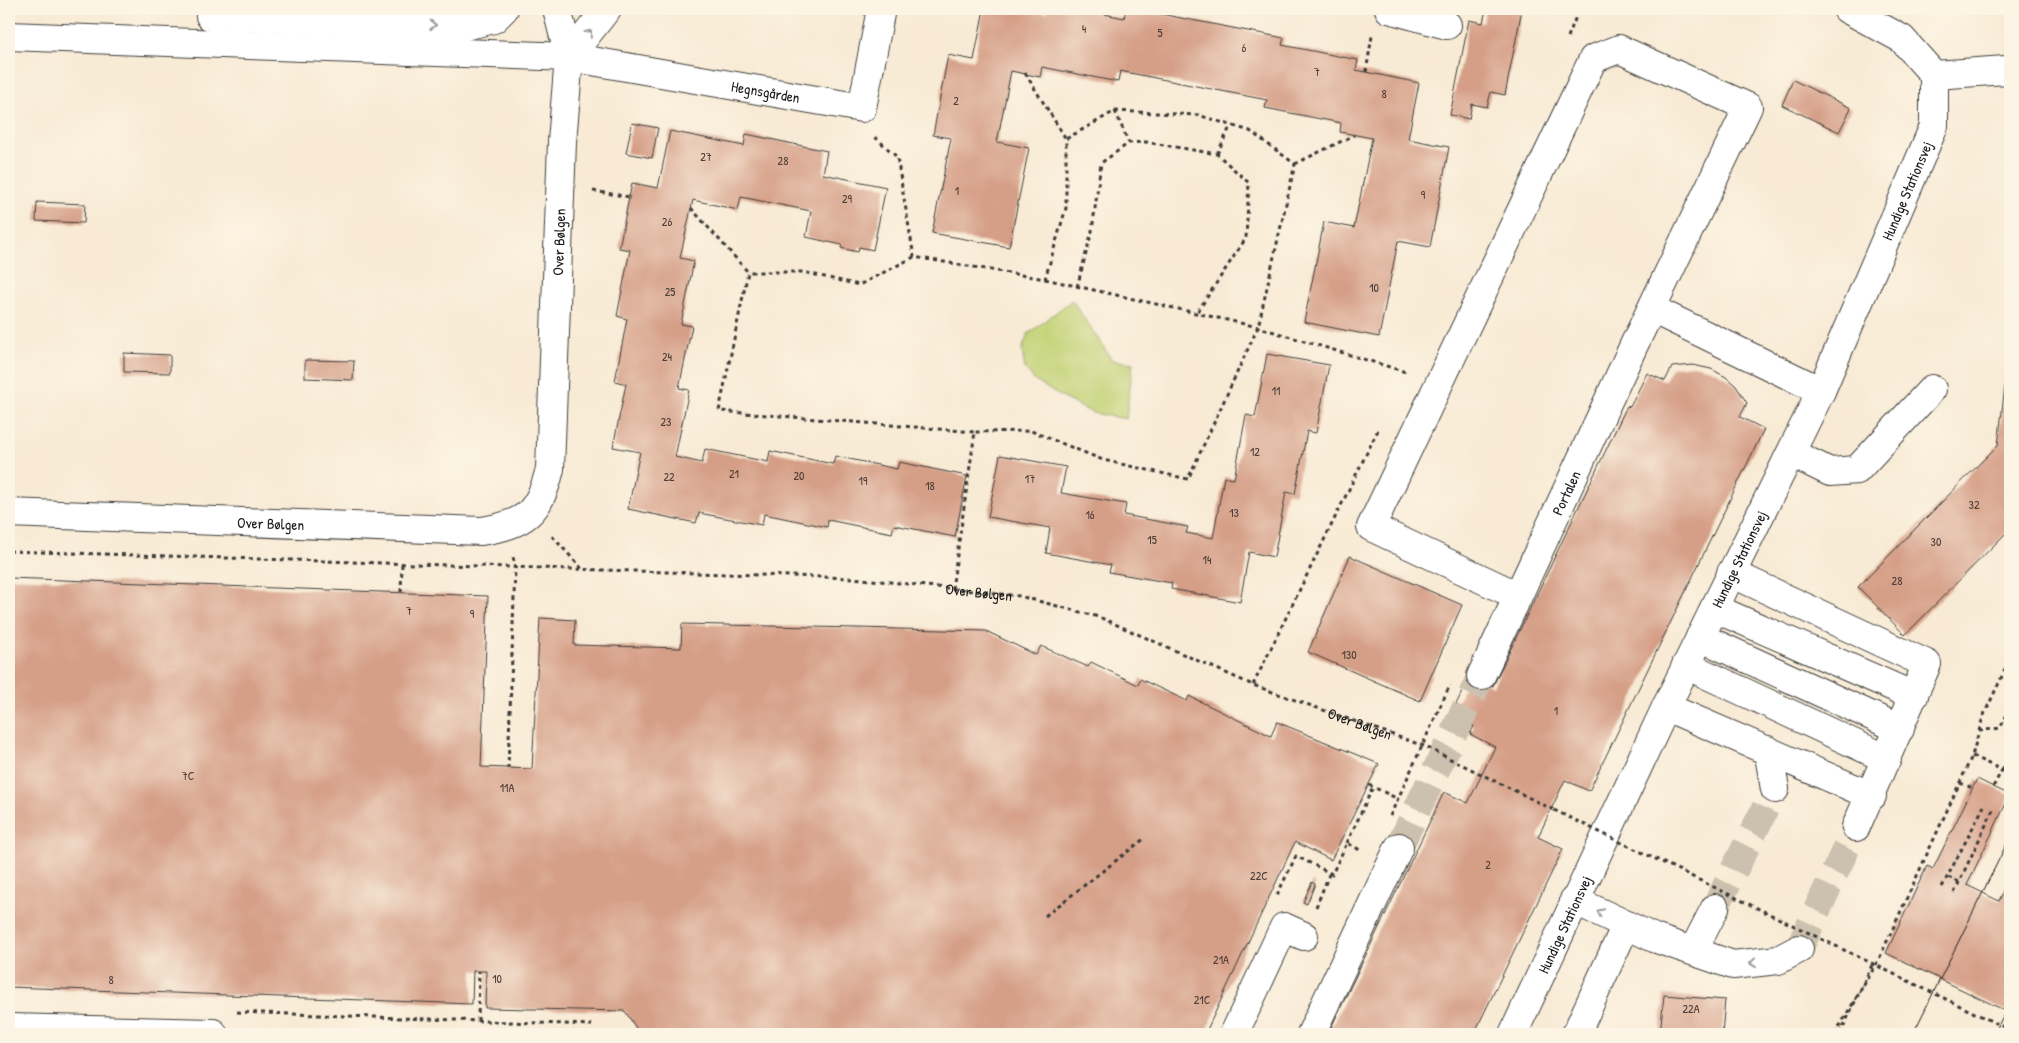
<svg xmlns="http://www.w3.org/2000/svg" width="2019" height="1043" font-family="'Patrick Hand',sans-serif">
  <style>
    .green { fill: #c1d173; stroke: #6e7648 }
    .building { fill: #d59e86 }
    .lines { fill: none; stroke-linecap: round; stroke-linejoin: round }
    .minor-tunnel { stroke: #ccc1af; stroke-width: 28; stroke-dasharray: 28 14; stroke-linecap: butt }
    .minor-casing { stroke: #3d3b38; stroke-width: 30 }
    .path { stroke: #3d3b38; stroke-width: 3; stroke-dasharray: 4 4; stroke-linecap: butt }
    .minor { stroke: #fff; stroke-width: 28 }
    .tram { stroke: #1c1c1c; stroke-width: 1 }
    .path-bridge { stroke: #3d3b38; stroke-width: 3; stroke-dasharray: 4 4; stroke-linecap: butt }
    .oneway { stroke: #999 }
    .labels { text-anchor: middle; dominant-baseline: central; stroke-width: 4; stroke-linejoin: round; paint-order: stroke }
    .number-label { font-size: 12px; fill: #4a3c36 }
    .street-label { font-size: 15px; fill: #1c1c1c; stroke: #fcf5e5 }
  </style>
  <rect width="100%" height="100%" fill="#fcf5e5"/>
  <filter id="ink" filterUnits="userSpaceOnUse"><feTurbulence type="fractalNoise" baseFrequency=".02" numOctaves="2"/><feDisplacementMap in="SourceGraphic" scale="10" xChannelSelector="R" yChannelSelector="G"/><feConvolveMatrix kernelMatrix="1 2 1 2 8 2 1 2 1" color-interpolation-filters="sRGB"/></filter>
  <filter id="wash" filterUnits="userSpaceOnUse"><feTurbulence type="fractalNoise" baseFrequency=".0096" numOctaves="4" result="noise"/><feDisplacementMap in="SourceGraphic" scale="20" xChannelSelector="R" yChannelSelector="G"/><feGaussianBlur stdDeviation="1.12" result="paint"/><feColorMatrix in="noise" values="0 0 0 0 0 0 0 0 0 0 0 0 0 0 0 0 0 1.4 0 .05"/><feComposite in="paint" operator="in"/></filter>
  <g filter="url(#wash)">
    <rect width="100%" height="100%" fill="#f8ead4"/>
    <polygon class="green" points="1072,300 1112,360 1133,363 1126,419 1093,413 1065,399 1035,381 1025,369 1022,350 1028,334"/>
    <g id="blocks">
      <g class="building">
        <polygon points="984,9 1025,9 1047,13 1048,9 1080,9 1124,18 1126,9 1135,9 1284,38 1282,45 1358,60 1356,70 1419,83 1408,139 1449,147 1430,247 1398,241 1379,337 1304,322 1324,222 1354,228 1372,138 1340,132 1341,123 1265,108 1267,100 1120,71 1118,82 1042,67 1040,77 1011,71 997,142 1029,148 1009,247 932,233 951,138 933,135 948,55 974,60"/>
        <polygon points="1486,9 1522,9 1505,95 1491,92 1487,107 1472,104 1469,119 1450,115 1469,20 1483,23"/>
        <polygon points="1793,80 1851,108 1839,132 1782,105"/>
        <polygon points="632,123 658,128 652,158 626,153"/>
        <polygon points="670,131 744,146 746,134 827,151 823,174 886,187 873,250 859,247 858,252 841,248 842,245 806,237 811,211 741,197 738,210 693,200 680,258 694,261 681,324 692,326 679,388 689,390 675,457 702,463 705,449 768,462 770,451 833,464 835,456 897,469 899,462 967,476 955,537 894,525 892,533 828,520 827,527 764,514 762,525 699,513 696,523 628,509 640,452 613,447 626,384 615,381 627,319 617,316 630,250 619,248 632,183 658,188"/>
        <polygon points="37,202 85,204 84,223 36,221"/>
        <polygon points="2009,351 2010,529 1905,635 1858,587 1998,445"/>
        <polygon points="124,353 170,355 170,373 124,372"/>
        <polygon points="1267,354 1329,365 1316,433 1307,431 1295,494 1286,492 1274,557 1249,552 1240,602 1171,589 1172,583 1109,572 1111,565 1046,553 1050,528 988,517 1000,455 1066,467 1061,493 1126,504 1124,515 1188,527 1186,533 1213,538 1224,477 1234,479 1246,415 1255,417"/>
        <polygon points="305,360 354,361 353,380 305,378"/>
        <polygon points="1693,365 1711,369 1726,377 1736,386 1747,403 1740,417 1764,429 1589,791 1565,780 1538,837 1563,849 1474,1034 1328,1034 1444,792 1468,803 1495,747 1470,734 1474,726 1451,715 1470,675 1493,686 1627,406 1630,407 1647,373 1665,381 1672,367"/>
        <polygon points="1350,556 1462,605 1420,701 1308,652"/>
        <polygon points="9,578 488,596 481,767 532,769 540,618 575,620 574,645 681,648 682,624 986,631 1036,655 1041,646 1088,667 1091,662 1138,685 1140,679 1187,701 1189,696 1271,736 1277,722 1379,764 1331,860 1295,842 1205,1034 640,1034 625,1011 485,1008 486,971 473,971 472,1004 9,987"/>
        <polygon points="1977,779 2010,795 1967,885 1999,901 2010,877 2010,1013 1886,953 1927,866 1933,869"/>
        <polygon points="1312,882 1315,884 1307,904 1303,902"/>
        <polygon points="1664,995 1725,1000 1722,1034 1660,1034"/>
      </g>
    </g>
  </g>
  <g filter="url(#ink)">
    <use href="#blocks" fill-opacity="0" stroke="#3d3b38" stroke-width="1"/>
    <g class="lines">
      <g class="minor-tunnel">
        <polyline points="1399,847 1481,676"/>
        <polyline points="1715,908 1775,789"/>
        <polyline points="1799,949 1856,827"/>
      </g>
      <defs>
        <g id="minor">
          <polyline points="1389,9 1447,25"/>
          <polyline points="1847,9 1902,39 1934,75"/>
          <polyline points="210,16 464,26 494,19 504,9"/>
          <path id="s2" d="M9 36 569 57 862 108 881 9"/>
          <polyline points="569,57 607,9"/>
          <polyline points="1934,75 2006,70 2010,72"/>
          <polyline points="1652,309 1821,391"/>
          <polyline points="1791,453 1830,472 1857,470 1932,389"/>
          <path id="s3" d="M9 513 481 531C526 524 539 513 550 469L562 142 569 57 557 9"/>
          <polyline points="1731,573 1927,664 1856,827"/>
          <polyline points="1714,608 1914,696"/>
          <polyline points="1700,637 1900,729"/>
          <polyline points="1686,665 1887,759"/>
          <path id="s4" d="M1481 676 1633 347 1748 107 1619 49 1593 59 1371 527 1518 596"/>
          <polyline points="1666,707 1872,796"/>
          <polyline points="1768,750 1775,789"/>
          <polyline points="1574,900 1654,938 1733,965 1778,960 1799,949"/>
          <polyline points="1693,951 1715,908"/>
          <polyline points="9,1028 213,1033"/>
          <polyline points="1234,1034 1284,927 1304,936"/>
          <polyline points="1311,1034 1399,847"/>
          <path id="s5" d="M1513 1034 1666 707 1821 391 1934 126V75"/>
          <polyline points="1576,1034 1626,925"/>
        </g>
      </defs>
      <use href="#minor" class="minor-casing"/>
      <g class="path">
        <polyline points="1035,11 1036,9"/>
        <polyline points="1568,37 1579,9"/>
        <polyline points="1366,72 1372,36"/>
        <polyline points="1025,73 1066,139"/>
        <polyline points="1115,111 1129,143"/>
        <polyline points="875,137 897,157 914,257"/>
        <polyline points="1217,154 1231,125"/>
        <polyline points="1295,164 1354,135"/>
        <polyline points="593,191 630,197"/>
        <polyline points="691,208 748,272"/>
        <polyline points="1045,279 1258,327 1406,372"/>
        <polyline points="1077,287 1092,231 1101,163 1129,143 1146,142 1217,154 1249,183 1246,238 1196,314"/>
        <polyline points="552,536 583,570"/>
        <path id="s1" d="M9 551 853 578 1019 596 1099 617 1253 685 1424 746 1554 810"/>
        <polyline points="952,589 975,432 719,411 748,272 803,272 859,285 914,257 1045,279 1066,208 1066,139 1115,111 1198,115 1250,131 1295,164 1258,327 1188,479 1103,460 1031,431 975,432"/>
        <polyline points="401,592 402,563"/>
        <polyline points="1253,685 1378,430"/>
        <polyline points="1979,731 2000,728 2010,709"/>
        <polyline points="1972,756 2002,770 1993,787"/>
        <polyline points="508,769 515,568 513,557"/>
        <polyline points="2002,770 2010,762"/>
        <polyline points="1960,783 1973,788"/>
        <polyline points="1369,785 1398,799"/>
        <polyline points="1390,816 1450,685"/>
        <polyline points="1347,843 1373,787"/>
        <polyline points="1948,877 1959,882"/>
        <polyline points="1942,887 1984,806"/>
        <polyline points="1954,893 1993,810"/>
        <polyline points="1277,895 1296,856 1332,874 1347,843 1362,851"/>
        <polyline points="1316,907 1330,872"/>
        <polyline points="1045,916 1145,838"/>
        <polyline points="237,1012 592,1025"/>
        <polyline points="478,1021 479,971"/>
        <polyline points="2007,1028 2010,1021"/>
        <polyline points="1835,1034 1878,961 1972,756 1983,717 2010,659"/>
      </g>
      <use href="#minor" class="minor"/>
      <g class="tram">
        <polyline points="1913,1034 2010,837"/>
        <polyline points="1994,1034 2010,1002"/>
      </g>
      <g class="path-bridge">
        <polyline points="1554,810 2010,1030"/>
        <polyline points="1840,1034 1873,963"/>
      </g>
    </g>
    <defs><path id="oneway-chevron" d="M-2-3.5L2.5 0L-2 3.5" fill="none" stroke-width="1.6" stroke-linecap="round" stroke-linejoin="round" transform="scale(1.25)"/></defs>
    <g class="oneway">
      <use href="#oneway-chevron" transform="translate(433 25) rotate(2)"/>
      <use href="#oneway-chevron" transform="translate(589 33) rotate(-51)"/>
      <use href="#oneway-chevron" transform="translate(1600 912) rotate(-154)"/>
      <use href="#oneway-chevron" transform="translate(1753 963) rotate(174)"/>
    </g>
  </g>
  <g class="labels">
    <g class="number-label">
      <text x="1084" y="28">4</text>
      <text x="1160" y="32">5</text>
      <text x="1244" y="47">6</text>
      <text x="1317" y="71">7</text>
      <text x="1384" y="93">8</text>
      <text x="956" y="100">2</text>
      <text x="706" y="156">27</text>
      <text x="783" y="160">28</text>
      <text x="957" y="190">1</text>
      <text x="1423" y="194">9</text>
      <text x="847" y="198">29</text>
      <text x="667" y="221">26</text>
      <text x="1374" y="287">10</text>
      <text x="670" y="291">25</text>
      <text x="667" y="356">24</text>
      <text x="1276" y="390">11</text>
      <text x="666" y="421">23</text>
      <text x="1255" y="451">12</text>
      <text x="734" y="473">21</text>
      <text x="799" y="475">20</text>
      <text x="669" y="476">22</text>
      <text x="1030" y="478">17</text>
      <text x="863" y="480">19</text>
      <text x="930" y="485">18</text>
      <text x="1974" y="504">32</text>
      <text x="1234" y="512">13</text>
      <text x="1090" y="514">16</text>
      <text x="1152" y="539">15</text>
      <text x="1936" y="541">30</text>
      <text x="1207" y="559">14</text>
      <text x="1897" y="580">28</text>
      <text x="409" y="610">7</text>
      <text x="472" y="613">9</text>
      <text x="1349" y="654">130</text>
      <text x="1556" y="710">1</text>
      <text x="188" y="775">7C</text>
      <text x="507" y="787">11A</text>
      <text x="1488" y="864">2</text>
      <text x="1259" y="875">22C</text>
      <text x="1221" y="959">21A</text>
      <text x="497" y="978">10</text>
      <text x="111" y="979">8</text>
      <text x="1202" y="999">21C</text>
      <text x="1691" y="1008">22A</text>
    </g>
    <g class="street-label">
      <text stroke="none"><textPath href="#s2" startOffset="760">Hegnsgården</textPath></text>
      <text stroke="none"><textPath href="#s5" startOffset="931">Hundige Stationsvej</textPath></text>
      <text stroke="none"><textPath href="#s3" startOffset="801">Over Bølgen</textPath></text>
      <text stroke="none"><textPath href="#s4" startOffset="202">Portalen</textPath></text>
      <text stroke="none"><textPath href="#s3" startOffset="262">Over Bølgen</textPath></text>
      <text stroke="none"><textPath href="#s5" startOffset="526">Hundige Stationsvej</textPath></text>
      <text stroke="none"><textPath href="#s1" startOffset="971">Over Bølgen</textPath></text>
      <text stroke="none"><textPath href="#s1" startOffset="1376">Over Bølgen</textPath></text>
      <text stroke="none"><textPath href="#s5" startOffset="121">Hundige Stationsvej</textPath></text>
    </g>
  </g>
  <rect width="2019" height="1043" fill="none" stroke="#fcf5e5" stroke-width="30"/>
</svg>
